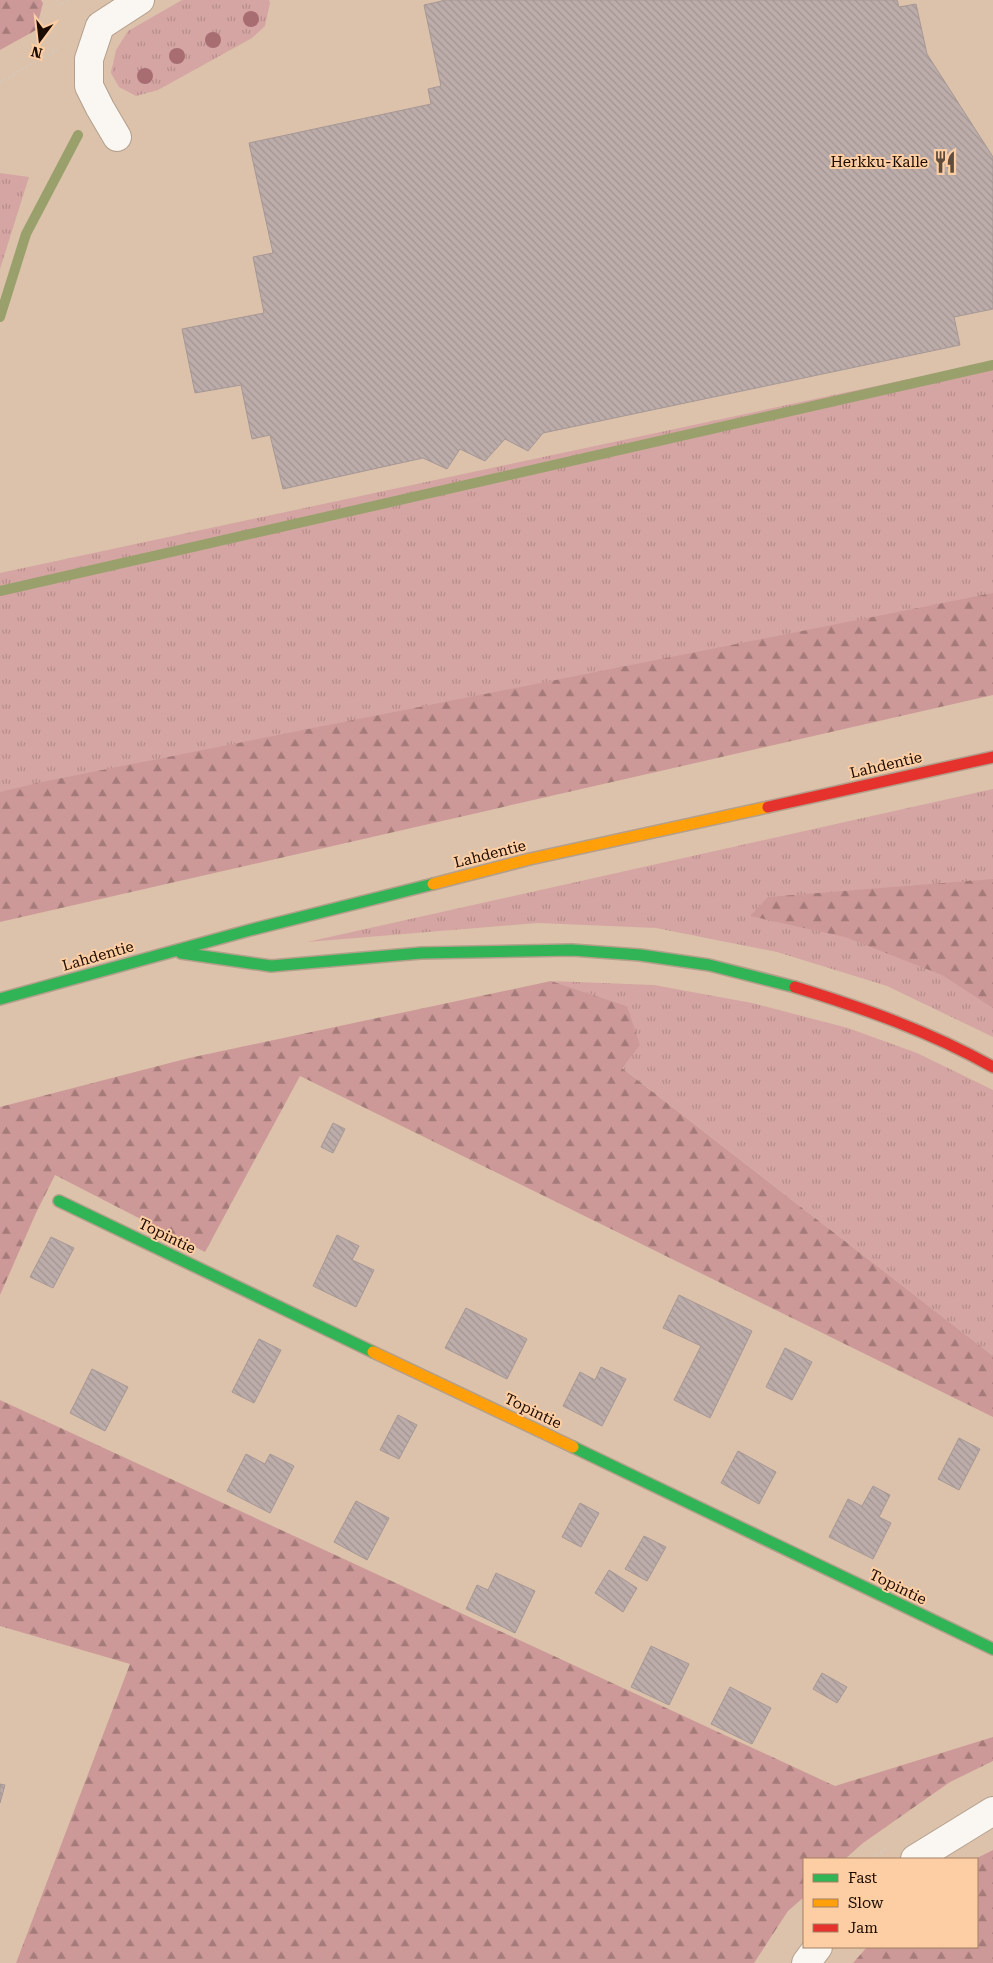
<svg xmlns="http://www.w3.org/2000/svg" width="993" height="1963" font-family="'Roboto Serif',serif">
  <style>
    .grass { fill: url(#grass-tufts) }
    .forest { fill: url(#forest-firs) }
    .lines { fill: none; stroke-linecap: round; stroke-linejoin: round }
    .stream { stroke: #99a06c; stroke-width: 10 }
    .building { fill: url(#building-back-hatch); stroke: #a69795 }
    .street-casing { stroke: #b39f8c; stroke-width: 30 }
    .fast-casing { stroke: #b39f8c; stroke-width: 14 }
    .slow-casing { stroke: #b39f8c; stroke-width: 14 }
    .jam-casing { stroke: #b39f8c; stroke-width: 14 }
    .path { stroke: #d2cac3; stroke-width: 3; stroke-dasharray: 1 4; stroke-linecap: butt }
    .street { stroke: #faf6f2; stroke-width: 28 }
    .fast { stroke: #30b455; stroke-width: 11 }
    .slow { stroke: #ff9f0a; stroke-width: 11 }
    .jam { stroke: #e5322d; stroke-width: 11 }
    .tree { fill: #a86d71 }
    .labels { text-anchor: middle; dominant-baseline: central; stroke-width: 4; stroke-linejoin: round; paint-order: stroke }
    .poi-label { font-size: 15px; fill: #1c0c00; stroke: #fdcea3; text-anchor: end }
    .street-label { font-size: 15px; fill: #1c0c00; stroke: #fdcea3 }
  </style>
  <defs>
    <pattern id="grass-tufts" width="24" height="20" patternUnits="userSpaceOnUse" patternTransform="scale(1.25)"><rect width="24" height="20" fill="#d5a5a3"/><path d="M3 7l-1-3M5 7V3M7 7l1-3M15 17l-1-3M17 17v-4M19 17l1-3" fill="none" stroke="#b68d8b"/></pattern>
    <pattern id="forest-firs" width="22" height="20" patternUnits="userSpaceOnUse" patternTransform="scale(1.25)"><rect width="22" height="20" fill="#cc9998"/><path d="M5 1l3.5 6h-7zM16 11l3.5 6h-7z" fill="#a57b7a"/></pattern>
    <pattern id="building-back-hatch" width="6" height="6" patternUnits="userSpaceOnUse" patternTransform="scale(1.25)"><rect width="6" height="6" fill="#bcadab"/><path d="M-1 5l2 2M0 0l6 6M5-1l2 2" fill="none" stroke="#a19491"/></pattern>
  </defs>
  <rect width="100%" height="100%" fill="#dcc2aa"/>
  <g class="grass">
    <polygon points="182,0 269,0 270,3 265,26 252,38 158,90 136,96 119,87 111,73 116,50 128,31"/>
    <polygon points="0,173 29,177 0,269"/>
    <polygon points="993,361 993,595 0,805 0,573"/>
    <polygon points="993,789 993,1037 887,986 777,952 656,928 538,923 307,942"/>
    <polygon points="551,981 654,985 752,1003 848,1028 917,1053 993,1090 993,1356 621,1067 627,1006"/>
  </g>
  <g class="forest">
    <polygon points="0,0 41,0 43,3 36,30 0,50"/>
    <polygon points="993,593 993,695 0,922 0,792 42,782"/>
    <polygon points="993,879 993,1008 942,975 845,937 750,916 768,897"/>
    <polygon points="551,981 627,1006 640,1045 622,1068 993,1356 993,1417 300,1076 205,1252 55,1175 36,1213 0,1295 0,1107 189,1058"/>
    <polygon points="0,1400 835,1786 993,1737 993,1761 950,1782 863,1843 845,1859 804,1859 804,1897 788,1911 754,1963 16,1963 130,1664 0,1626"/>
    <polygon points="993,1850 993,1963 853,1963 867,1947 977,1947 977,1859 975,1859"/>
  </g>
  <g class="lines">
    <g class="stream">
      <polyline points="0,317 26,234 78,135"/>
      <polyline points="0,591 993,365"/>
    </g>
  </g>
  <g class="building">
    <polygon points="442,0 897,0 899,7 916,4 927,54 993,157 993,309 954,317 960,345 543,433 528,451 505,439 485,461 460,449 447,469 423,458 283,489 270,435 252,439 241,385 195,393 182,329 264,313 253,257 273,253 249,143 431,104 428,89 441,86 424,5 442,1"/>
    <polygon points="333,1123 345,1129 333,1153 321,1147"/>
    <polygon points="337,1235 359,1246 352,1260 374,1270 356,1307 313,1286"/>
    <polygon points="51,1237 74,1248 53,1288 30,1277"/>
    <polygon points="679,1295 752,1331 710,1418 674,1400 701,1346 663,1328"/>
    <polygon points="466,1308 527,1339 507,1379 445,1348"/>
    <polygon points="259,1339 281,1350 254,1403 232,1392"/>
    <polygon points="785,1348 812,1362 792,1400 766,1387"/>
    <polygon points="601,1367 626,1379 602,1426 563,1406 580,1372 595,1380"/>
    <polygon points="92,1369 128,1387 105,1431 70,1413"/>
    <polygon points="398,1415 417,1425 399,1459 380,1450"/>
    <polygon points="959,1438 980,1449 959,1490 938,1479"/>
    <polygon points="738,1451 776,1472 759,1504 721,1483"/>
    <polygon points="246,1454 265,1464 270,1454 294,1466 270,1513 227,1491"/>
    <polygon points="873,1486 890,1495 879,1517 891,1523 873,1559 829,1537 848,1499 862,1506"/>
    <polygon points="356,1501 389,1518 367,1560 334,1542"/>
    <polygon points="580,1503 599,1513 581,1547 562,1537"/>
    <polygon points="644,1536 666,1547 647,1581 625,1569"/>
    <polygon points="609,1570 637,1588 623,1612 595,1593"/>
    <polygon points="496,1573 535,1591 515,1633 466,1609 477,1585 488,1590"/>
    <polygon points="651,1646 689,1664 669,1705 631,1687"/>
    <polygon points="822,1673 847,1687 837,1703 813,1689"/>
    <polygon points="730,1687 771,1708 752,1744 711,1724"/>
    <polygon points="0,1784 5,1785 0,1803"/>
  </g>
  <g class="lines">
    <defs>
      <g id="street">
        <polyline points="117,137 100,108 89,86 89,59 100,26 140,0"/>
        <polyline points="915,1859 993,1811"/>
        <polyline points="806,1963 818,1947"/>
      </g>
      <g id="fast">
        <polyline points="181,953 271,966 421,953 572,950 640,955 709,965 795,987"/>
        <polyline points="0,999 250,930 433,884"/>
        <polyline points="59,1201 373,1352"/>
        <polyline points="573,1447 993,1649"/>
      </g>
      <g id="slow">
        <polyline points="433,884 530,859 768,807"/>
        <polyline points="373,1352 573,1447"/>
      </g>
      <g id="jam">
        <polyline points="768,807 993,757"/>
        <path d="M795 987C863 1008 931 1032 993 1067"/>
      </g>
    </defs>
    <use href="#street" class="street-casing"/>
    <use href="#fast" class="fast-casing"/>
    <use href="#slow" class="slow-casing"/>
    <use href="#jam" class="jam-casing"/>
    <g class="path">
      <polyline points="56,0 60,5 69,0"/>
      <polyline points="0,82 60,48"/>
      <polyline points="873,1859 886,1849"/>
    </g>
    <use href="#street" class="street"/>
    <use href="#fast" class="fast"/>
    <use href="#slow" class="slow"/>
    <use href="#jam" class="jam"/>
  </g>
  <g class="tree">
    <circle cx="251" cy="19" r="8"/>
    <circle cx="213" cy="40" r="8"/>
    <circle cx="177" cy="56" r="8"/>
    <circle cx="145" cy="76" r="8"/>
  </g>
  <defs>
    <symbol id="restaurant-bare" viewBox="-9 -9 18 18"><path d="M-5-6h1v4h1v-4h1v4h1v-4h1v5L-1.5 .5V6h-2V.5L-5-1ZM5-6V6H3V1.5H1.5Q1.5-4 5-6Z" fill="#5f4c3b" stroke="#fdcea3" stroke-width="2.5" paint-order="stroke"/></symbol>
  </defs>
  <g fill-rule="evenodd">
    <use href="#restaurant-bare" x="929" y="146" width="32" height="32"/>
  </g>
  <g class="labels">
    <g class="poi-label">
      <text x="928" y="162">Herkku-Kalle</text>
    </g>
    <g class="street-label">
      <text transform="translate(886 765) rotate(-13)">Lahdentie</text>
      <text transform="translate(490 854) rotate(-14)">Lahdentie</text>
      <text transform="translate(98 956) rotate(-16)">Lahdentie</text>
      <text transform="translate(167 1236) rotate(26)">Topintie</text>
      <text transform="translate(533 1411) rotate(26)">Topintie</text>
      <text transform="translate(898 1587) rotate(26)">Topintie</text>
    </g>
  </g>
  <rect x="803" y="1858" width="175" height="90" fill="#fdcea3" stroke="#a38062"/>
  <rect x="813" y="1874" width="25" height="8" fill="#30b455" stroke="#a38062"/>
  <text x="848" y="1883" font-size="15" fill="#1c0c00">Fast</text>
  <rect x="813" y="1899" width="25" height="8" fill="#ff9f0a" stroke="#a38062"/>
  <text x="848" y="1908" font-size="15" fill="#1c0c00">Slow</text>
  <rect x="813" y="1924" width="25" height="8" fill="#e5322d" stroke="#a38062"/>
  <text x="848" y="1933" font-size="15" fill="#1c0c00">Jam</text>
  <g transform="translate(40 40) rotate(195)" stroke="#fdcea3" stroke-width="4" paint-order="stroke">
  <path d="M0-4L9 19L0 12L-9 19Z" fill="#1c0c00"/>
  <text y="-8" font-size="14" font-weight="bold" text-anchor="middle" fill="#1c0c00">N</text>
  </g>
</svg>
